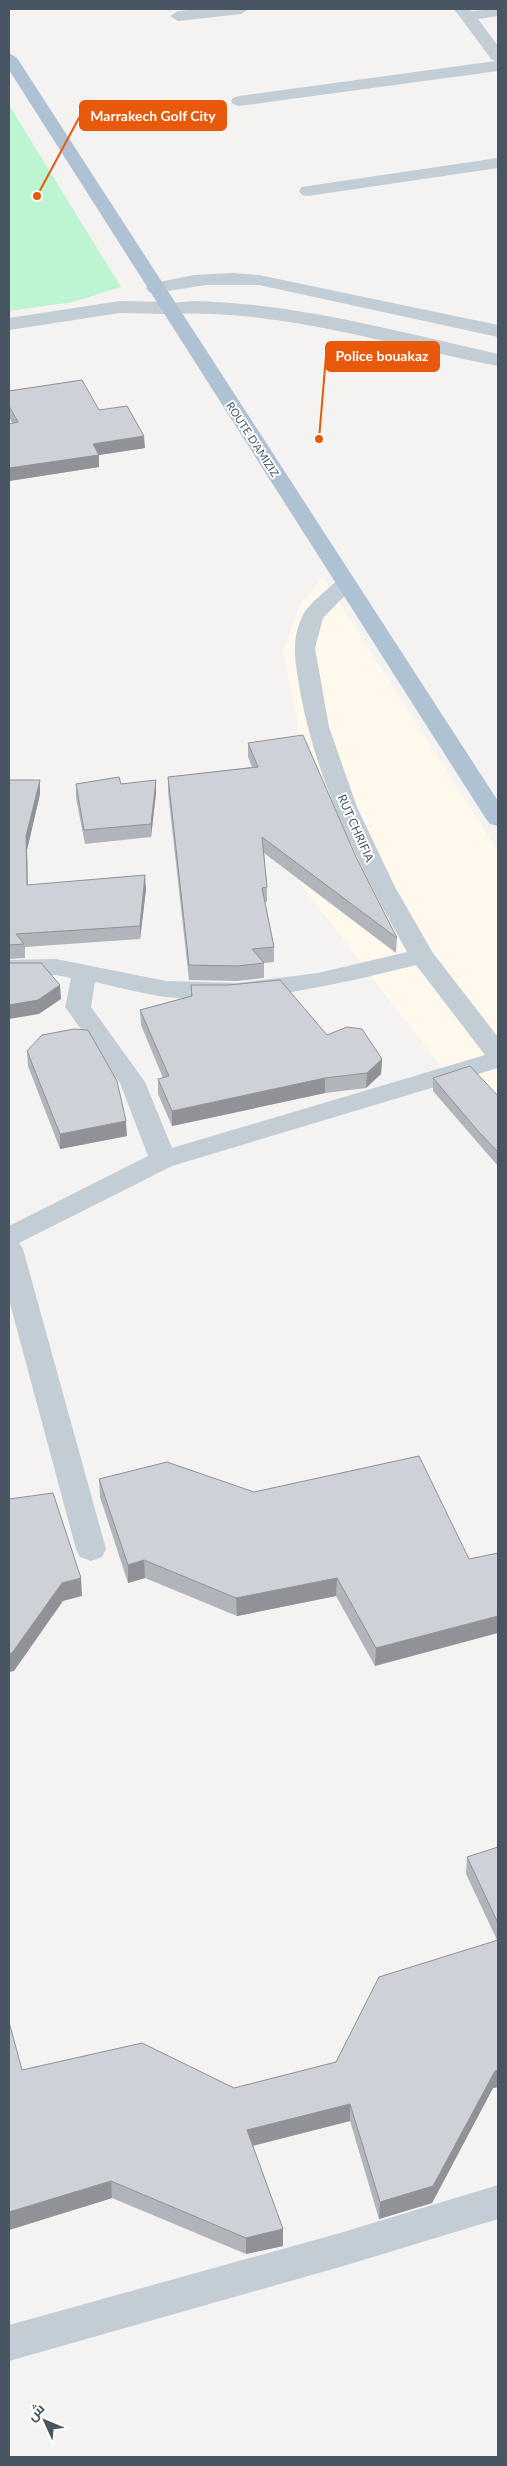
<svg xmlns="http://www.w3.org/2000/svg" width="507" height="2466" font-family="Lato,Cairo,sans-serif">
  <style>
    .commercial { fill: #fef9ec }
    .green { fill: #bdf5d2 }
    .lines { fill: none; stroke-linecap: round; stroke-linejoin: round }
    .minor { fill: #c2cdd5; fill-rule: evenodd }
    .tertiary { fill: #c2cdd5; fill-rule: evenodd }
    .primary { fill: #afc2d4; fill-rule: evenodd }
    .wall { fill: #b1b4ba }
    .shaded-wall { fill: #909297 }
    .building { fill: #ced1d8; stroke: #909297 }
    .labels { text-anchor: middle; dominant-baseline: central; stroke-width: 4; stroke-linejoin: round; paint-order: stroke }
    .far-street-label { font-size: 11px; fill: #475662; stroke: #fff }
    .street-label { font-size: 12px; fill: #475662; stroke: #fff }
    .leader { fill: none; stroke: #e8590c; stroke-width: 2 }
    .callout-dot { fill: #e8590c; stroke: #fff; stroke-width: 2 }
    .callout { fill: #e8590c; stroke: #e8590c; stroke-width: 2 }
    .callout-label { font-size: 14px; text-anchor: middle; font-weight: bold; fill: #fff }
  </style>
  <rect width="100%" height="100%" fill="#f5f2f2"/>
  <polygon class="commercial" points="323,577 498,851 498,1141 296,878 248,757 303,749 283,651 300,605"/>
  <polygon class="green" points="9,105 121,287 73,302 9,311"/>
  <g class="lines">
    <g class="minor">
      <polygon points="201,9 249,9 241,14 178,21 170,16 178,11"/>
      <polygon points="454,9 470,9 471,11 498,9 498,16 478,19 498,46 498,71 239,106 233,104 231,101 233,98 239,96 496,61 492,60"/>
      <polygon points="498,158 498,168 308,196 302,195 299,191 302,187 308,186"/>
      <polygon points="232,273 259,275 498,325 498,337 259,285 206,285 155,293 149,292 146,288 149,284 194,275"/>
      <path d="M193 301C296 303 398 332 498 354V366C388 345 281 309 168 314L161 312 159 308 161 304Z"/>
      <path d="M346 577 353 579 357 583 323 618 315 648 329 727 357 807 395 887 433 953 498 1037V1068L172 1166 19 1243 23 1249 106 1549 102 1557 91 1561 80 1557 76 1549 9 1300V1226L148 1156 120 1083 65 1007 71 978 56 975 9 976V960L56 959 166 981 237 983 318 973 407 952C361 869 317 785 300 691 296 663 290 644 302 617 307 605 329 588 339 579ZM416 965 485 1055 172 1148 145 1082 91 1007 95 982C118 987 143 994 166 997 251 1006 334 985 416 965Z"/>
      <polygon points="498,2185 498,2219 340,2267 9,2361 9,2325 340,2233"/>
    </g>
    <polygon class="tertiary" points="120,301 168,302 175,304 177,308 175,312 168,314 120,313 9,330 9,318"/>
    <polygon class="primary" points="9,53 17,58 498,801 498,826 490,824 486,819 9,70"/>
  </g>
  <g class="wall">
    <polygon points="9,391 99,410 145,448 99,455 99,467 9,481 9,424 12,423 9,417"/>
    <polygon points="248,743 356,857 397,938 396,953 264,853 267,887 267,902 265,902 274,947 274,962 264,963 264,978 237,981 189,980 168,792 168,777 252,767 248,757"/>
    <polygon points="9,780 40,794 27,850 28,885 146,889 140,939 25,947 25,958 9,959"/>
    <polygon points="76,784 121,784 156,793 151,837 85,844 76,798"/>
    <polygon points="191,985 327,1035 382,1059 381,1074 366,1088 325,1093 172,1126 158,1094 158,1079 163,1078 141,1025 140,1010 191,996"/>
    <polygon points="27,1051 127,1136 60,1149 28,1066"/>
    <polygon points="433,1078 498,1096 498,1166 478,1143 433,1091"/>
    <polygon points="419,1456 375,1666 336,1596 237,1616 145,1578 128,1583 100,1497 99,1479 254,1492"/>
    <polygon points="498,1847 498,2087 493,2088 432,2203 379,2219 350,2121 253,2146 283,2229 283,2246 246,2254 112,2198 9,2230 9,2022 22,2070 234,2088 336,2062 497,1940 466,1874 467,1857"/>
  </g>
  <g class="shaded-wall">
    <polygon points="144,436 145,448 99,455 99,467 9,481 9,468 93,444"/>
    <polygon points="40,780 40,794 27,850 28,899 26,836"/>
    <polygon points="156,780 156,793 151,837 151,824"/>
    <polygon points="145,875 146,889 140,939 140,926"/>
    <polygon points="60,985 61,999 39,1014 9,1019 9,1005"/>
    <polygon points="382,1059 381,1074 366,1088 367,1073"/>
    <polygon points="325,1078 325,1093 172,1126 172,1111"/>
    <polygon points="126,1121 127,1136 60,1149 60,1134"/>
    <polygon points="144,1560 145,1578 128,1583 128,1565"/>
    <polygon points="81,1578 82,1596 63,1601 14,1671 9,1672 9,1654 62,1583"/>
    <polygon points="337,1578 336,1596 237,1616 236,1598"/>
    <polygon points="498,1616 498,1633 375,1666 376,1648"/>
    <polygon points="498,2070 498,2087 493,2088 432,2203 379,2219 380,2202 495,2071"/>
    <polygon points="350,2104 350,2121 247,2147 247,2130"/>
    <polygon points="111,2181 112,2198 9,2230 9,2212"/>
    <polygon points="283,2229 283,2246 246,2254 246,2238"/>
  </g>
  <g class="building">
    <polygon points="82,380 99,410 127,406 144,436 93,444 99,455 9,468 9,424 18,422 9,406 9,391"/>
    <polygon points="303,735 356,857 397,938 262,837 267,887 262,888 274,947 252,949 264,963 237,966 189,965 168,777 258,767 248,743"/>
    <polygon points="119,777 121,784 156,780 151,824 84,830 76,784"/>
    <polygon points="9,780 40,780 26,836 27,885 145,875 140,926 16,934 24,944 9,945"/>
    <polygon points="9,963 41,963 60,985 38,1000 9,1005"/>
    <polygon points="280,980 327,1035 347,1027 362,1029 382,1059 367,1073 325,1078 172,1111 158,1079 169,1076 140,1010 192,996 191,985 229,985"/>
    <polygon points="74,1029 88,1030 117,1081 126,1121 60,1134 27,1051 42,1035"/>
    <polygon points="470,1066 498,1096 498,1152 478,1131 433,1078"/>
    <polygon points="419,1456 469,1559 498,1553 498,1616 376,1648 337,1578 236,1598 144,1560 128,1565 99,1479 167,1462 254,1492"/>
    <polygon points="53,1493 81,1578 62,1583 12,1653 9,1654 9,1499"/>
    <polygon points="498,1847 498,1923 467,1857"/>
    <polygon points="498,1940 498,2070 495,2071 433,2186 380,2202 350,2104 247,2130 283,2229 246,2238 111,2181 9,2212 9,2022 22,2070 142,2043 234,2088 336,2062 379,1977"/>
  </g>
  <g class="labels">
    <g class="far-street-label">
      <text transform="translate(253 439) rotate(57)">ROUTE D'AMIZIZ</text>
    </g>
    <g class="street-label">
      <text transform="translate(356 828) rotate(66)">RUT CHRIFIA</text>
    </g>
  </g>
  <path class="leader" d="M37 196L80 116M319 439L326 356"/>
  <g class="callout-dot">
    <circle cx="37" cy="196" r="5"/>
    <circle cx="319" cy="439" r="5"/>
  </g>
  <g class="callout">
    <rect x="80" y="101" width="146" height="29" rx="5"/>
    <rect x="326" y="342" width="113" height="29" rx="5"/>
  </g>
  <g class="callout-label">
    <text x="153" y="121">Marrakech Golf City</text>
    <text x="382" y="361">Police bouakaz</text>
  </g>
  <rect width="507" height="2466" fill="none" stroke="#475662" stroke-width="20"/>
  <g transform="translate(45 2421) rotate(314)" stroke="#ffffff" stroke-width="4" paint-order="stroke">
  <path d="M0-4L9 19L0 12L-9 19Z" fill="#475662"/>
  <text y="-8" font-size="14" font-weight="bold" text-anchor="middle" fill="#475662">ش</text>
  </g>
</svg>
